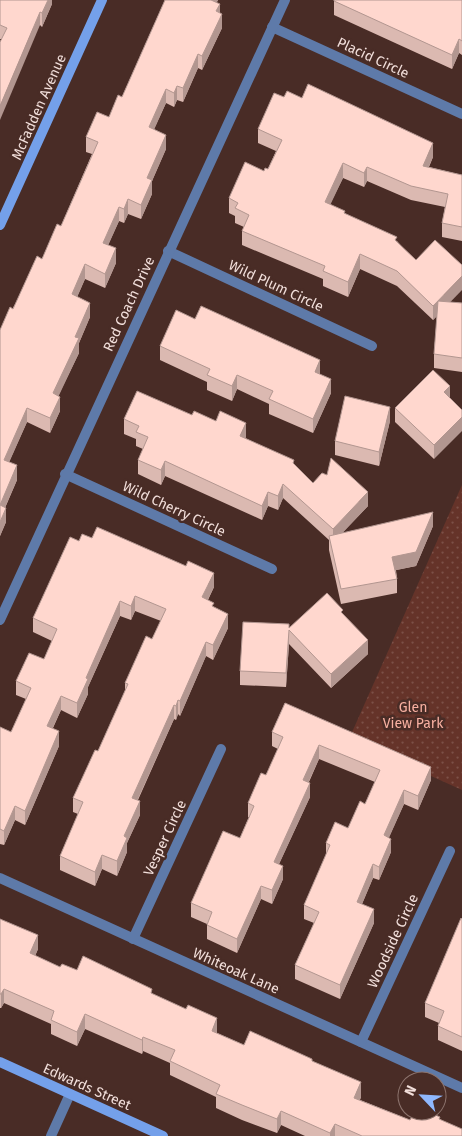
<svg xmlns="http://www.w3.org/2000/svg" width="462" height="1136" font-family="'Fira Sans',sans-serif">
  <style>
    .green { fill: url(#green-dots) }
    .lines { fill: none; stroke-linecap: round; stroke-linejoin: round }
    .street { stroke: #5e7aa9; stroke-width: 10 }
    .secondary { stroke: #74a0ea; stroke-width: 10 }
    .wall { fill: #dbb9b1 }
    .shaded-wall { fill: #b29690 }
    .building { fill: #ffd7ce; stroke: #b29690 }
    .labels { text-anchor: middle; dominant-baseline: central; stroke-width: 5; stroke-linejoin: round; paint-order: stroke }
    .street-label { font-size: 14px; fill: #f2dfdb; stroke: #492c26 }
    .park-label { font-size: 14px; fill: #f8b0a1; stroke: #492c26 }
  </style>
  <defs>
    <pattern id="green-dots" width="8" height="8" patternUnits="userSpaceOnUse" patternTransform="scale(1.25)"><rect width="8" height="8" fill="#653329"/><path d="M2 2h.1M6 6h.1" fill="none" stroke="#7c5047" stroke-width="1.8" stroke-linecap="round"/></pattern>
  </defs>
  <rect width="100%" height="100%" fill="#492c26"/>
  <polygon class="green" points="462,485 462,790 349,739"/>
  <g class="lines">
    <g class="street">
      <polyline points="272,27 462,114"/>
      <polyline points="168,251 372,346"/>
      <polyline points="65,474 272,569"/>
      <polyline points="0,620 285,0"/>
      <polyline points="0,878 462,1088"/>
      <polyline points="133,939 221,749"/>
      <polyline points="361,1042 450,851"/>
      <polyline points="51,1136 70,1094"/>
    </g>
    <g class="secondary">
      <polyline points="0,225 102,0"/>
      <polyline points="0,1062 163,1136"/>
    </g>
  </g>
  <g class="wall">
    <polygon points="0,0 52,0 52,4 42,27 40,25 2,39 0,39"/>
    <polygon points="165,0 218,0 216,3 220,12 222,28 202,70 198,68 183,102 177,100 174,107 166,103 154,129 166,149 152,181 152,194 141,219 128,214 124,223 119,221 108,245 116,263 105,288 85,279 77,297 90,317 79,343 79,353 58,396 60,411 50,433 27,422 9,462 17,480 5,508 6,522 0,536 0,330 61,226 92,154 86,152 86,137 109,117 122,97"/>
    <polygon points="462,0 462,55 459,53 452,69 334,15 334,1"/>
    <polygon points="258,129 433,157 429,167 462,175 462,241 442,237 442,223 445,207 411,200 367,181 364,187 343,178 330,204 345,214 397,241 450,302 462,303 462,372 434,368 434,354 437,316 433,320 397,286 360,269 348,297 323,286 323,279 242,245 242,231 244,227 235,223 235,216 229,213 229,198 264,171 268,169 276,151 258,143"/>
    <polygon points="160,346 320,374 331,393 313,433 269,414 269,404 237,389 232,401 207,390 207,382 160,360"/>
    <polygon points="450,398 434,459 395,422 395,408"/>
    <polygon points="192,415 246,437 245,438 294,464 313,483 368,506 342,533 433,526 416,566 396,570 397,579 397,593 341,604 329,550 329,540 283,498 278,510 268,506 262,520 165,476 161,485 138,474 138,460 143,449 136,446 136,439 124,434 124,419"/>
    <polygon points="390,421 379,466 335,455 335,441"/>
    <polygon points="79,541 214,587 208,600 228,628 213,660 206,656 180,716 178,714 176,720 174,719 138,800 140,815 127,843 127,852 117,876 102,869 95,886 60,870 60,856 78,814 73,812 73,798 98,751 125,691 125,683 152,639 161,621 135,611 131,620 120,616 88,687 88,694 77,718 61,710 53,728 59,746 25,825 15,820 4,845 0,844 0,727 11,732 26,699 16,695 16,681 44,659 52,641 33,632 33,618"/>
    <polygon points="343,614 368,654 331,688 289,644 286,687 240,685 240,671 289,628"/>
    <polygon points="285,703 431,780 418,810 404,804 389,837 391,852 379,880 373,878 362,904 374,923 340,999 295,979 295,965 314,923 304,919 304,905 326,856 326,843 348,828 365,804 375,782 319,759 309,782 310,797 279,864 283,879 272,904 261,899 237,953 207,939 207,924 191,917 191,903 240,838 249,817 248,817 248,803 266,775 278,749 272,746 272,732"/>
    <polygon points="0,919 38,949 35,956 60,967 77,970 152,994 217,1032 217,1033 244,1045 312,1061 361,1097 360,1100 410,1120 440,1119 462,1136 305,1136 281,1125 277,1133 242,1120 216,1108 216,1097 170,1075 170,1063 143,1051 142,1054 85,1029 77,1046 51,1034 51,1024 4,1003 1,1008 0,1008"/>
    <polygon points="462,919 462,1051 438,1040 438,1026 439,1023 425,1017 425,1003"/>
  </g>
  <g class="shaded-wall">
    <polygon points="48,0 52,0 52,4 42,27 42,13"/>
    <polygon points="211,0 218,0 211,15"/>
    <polygon points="220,4 220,19 216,11"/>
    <polygon points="40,12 40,25 0,120 0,106"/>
    <polygon points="222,14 222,28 202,70 202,56"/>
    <polygon points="459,39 459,53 452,69 452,55"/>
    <polygon points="198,54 198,68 183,102 183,88"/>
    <polygon points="177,86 177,100 174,107 174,93"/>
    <polygon points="166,89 166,103 149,141 149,127"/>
    <polygon points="166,135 166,149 152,181 152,194 141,219 141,205 147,178"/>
    <polygon points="433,143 433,157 423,180 423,166"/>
    <polygon points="343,163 343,178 325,216 325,202"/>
    <polygon points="367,167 367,181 364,187 364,173"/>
    <polygon points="128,199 128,214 124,223 124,209"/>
    <polygon points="119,207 119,221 103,257 103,243"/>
    <polygon points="116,248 116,263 105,288 105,274"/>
    <polygon points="360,254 360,269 348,297 348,282"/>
    <polygon points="85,264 85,279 72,309 72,294"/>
    <polygon points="462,276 462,290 433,320 433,306"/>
    <polygon points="90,303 90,317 79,343 79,353 53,408 53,393 75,337"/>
    <polygon points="320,360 320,374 315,386 315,372"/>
    <polygon points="237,375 237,389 232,401 232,386"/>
    <polygon points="331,379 331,393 313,433 313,419"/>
    <polygon points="450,386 450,400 444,392"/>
    <polygon points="60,397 60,411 50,433 50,418"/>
    <polygon points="390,407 390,421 379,466 379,452"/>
    <polygon points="27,408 27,422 4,474 4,460"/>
    <polygon points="462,417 462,431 434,459 434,445"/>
    <polygon points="246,423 246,437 240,450 240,436"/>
    <polygon points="165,461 165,476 161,485 161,470"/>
    <polygon points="17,465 17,480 0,519 0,505"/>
    <polygon points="283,484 283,498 278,510 278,496"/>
    <polygon points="268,492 268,506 262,520 262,506"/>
    <polygon points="368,492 368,506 333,543 333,529"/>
    <polygon points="6,508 6,522 0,536 0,522"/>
    <polygon points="433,512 433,526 416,566 392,571 392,557"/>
    <polygon points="214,573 214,587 202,611 202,597"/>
    <polygon points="135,596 135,611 131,620 131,606"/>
    <polygon points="120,601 120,616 88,687 88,694 77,718 77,703 86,678"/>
    <polygon points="228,614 228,628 213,660 213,645"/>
    <polygon points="289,630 289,644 286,687 286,673"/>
    <polygon points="368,640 368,654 331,688 331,674"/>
    <polygon points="206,642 206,656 180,716 180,701"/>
    <polygon points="61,696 61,710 47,740 47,726"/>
    <polygon points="178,700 178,714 176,720 176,706"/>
    <polygon points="174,705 174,719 132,812 132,798"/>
    <polygon points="59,731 59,746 25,825 25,811"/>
    <polygon points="319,745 319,759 303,794 303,780"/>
    <polygon points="431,767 431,780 418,810 418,796"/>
    <polygon points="310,783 310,797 274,875 274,862"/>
    <polygon points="404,790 404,804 384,849 384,835"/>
    <polygon points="140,801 140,815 127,843 127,852 117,876 117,861 124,836"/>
    <polygon points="15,806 15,820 4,845 4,831"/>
    <polygon points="391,839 391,852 379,880 379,867"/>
    <polygon points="102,855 102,869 95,886 95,872"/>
    <polygon points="373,864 373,878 357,916 357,902"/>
    <polygon points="283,866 283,879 272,904 272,890"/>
    <polygon points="261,886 261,899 237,953 237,939"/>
    <polygon points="374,909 374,923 340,999 340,985"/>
    <polygon points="38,935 38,949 30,968 30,953"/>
    <polygon points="4,989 4,1003 1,1008 1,994"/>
    <polygon points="85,1014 85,1029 77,1046 77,1032"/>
    <polygon points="217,1018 217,1032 212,1045 212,1031"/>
    <polygon points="143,1037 143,1051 142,1054 142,1040"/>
    <polygon points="361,1082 361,1097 354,1112 354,1098"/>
    <polygon points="281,1111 281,1125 277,1133 277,1119"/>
    <polygon points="335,1124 335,1136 330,1136 330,1133"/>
  </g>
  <g class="building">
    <polygon points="0,0 48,0 42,13 40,12 0,106 0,42 7,28 0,25"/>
    <polygon points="165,0 211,0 220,4 216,11 222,14 202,56 198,54 183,88 177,86 174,93 166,89 149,127 166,135 147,178 152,180 141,205 128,199 124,209 119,207 103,243 116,248 105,274 85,264 72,294 90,303 75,337 79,338 53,393 60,397 50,418 27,408 4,460 17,465 0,505 0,330 10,307 13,309 37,256 42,259 57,224 61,226 98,142 86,137 97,112 109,117 118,95 122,97"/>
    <polygon points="334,0 462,0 462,41 459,39 452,55 334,1"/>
    <polygon points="308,84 433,143 423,166 462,175 462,227 442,223 448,194 411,186 367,167 364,173 343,163 325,202 345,211 344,213 397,237 395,240 416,260 435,240 462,265 462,276 433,306 397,271 360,254 348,282 323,271 325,266 242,231 249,215 235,208 238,203 229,198 245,162 264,171 265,168 268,169 282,140 258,129 274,93 284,97 287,91 302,98"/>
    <polygon points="438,301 462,303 462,358 434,354"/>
    <polygon points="201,306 320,360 315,372 331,379 313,419 269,399 273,391 237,375 232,386 207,375 210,369 160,346 176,310 195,319"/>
    <polygon points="433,370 450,386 444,392 462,410 462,417 434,445 395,408"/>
    <polygon points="137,391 192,415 194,411 216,421 220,411 246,423 240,436 294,460 293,463 313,483 322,473 327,475 331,458 368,492 333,529 283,484 278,496 268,492 262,506 165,461 161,470 138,460 148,437 136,432 139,426 124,419"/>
    <polygon points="345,396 390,407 379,452 335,441"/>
    <polygon points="0,505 6,508 0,522"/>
    <polygon points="433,512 416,552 392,557 397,579 341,589 329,536"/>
    <polygon points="97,527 186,566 188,561 214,573 202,597 214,603 212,606 228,614 213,645 206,642 180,701 178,700 176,706 174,705 132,798 140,801 124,836 127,838 117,861 102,855 95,872 60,856 83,802 73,798 95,750 98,751 128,684 125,683 146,636 152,639 166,609 135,596 131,606 120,601 86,678 88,679 77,703 61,696 47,726 59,731 25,811 15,806 4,831 0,829 0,727 11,732 31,688 16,681 29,653 44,659 57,629 33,618 70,537 79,541 82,534 92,538"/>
    <polygon points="327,593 343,610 341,612 368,640 331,674 289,630 286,673 240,671 243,622 289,624 289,628"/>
    <polygon points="285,703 431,767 418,796 404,790 384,835 391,839 379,867 373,864 357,902 374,909 340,985 295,965 319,912 304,905 330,845 326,843 335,822 348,828 360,801 365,804 380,770 319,745 303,780 310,783 274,862 283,866 272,890 261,886 237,939 207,925 212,912 191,903 223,831 240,838 254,806 248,803 261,773 266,775 283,737 272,732"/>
    <polygon points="461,918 462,919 462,1037 438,1026 444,1011 425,1003"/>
    <polygon points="0,919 38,935 30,953 60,967 62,964 77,970 83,956 152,989 151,993 186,1009 188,1005 217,1018 212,1031 244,1045 250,1031 312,1059 312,1061 361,1082 354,1098 410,1120 415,1111 426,1111 440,1117 439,1119 462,1129 462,1136 362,1136 335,1124 330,1133 281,1111 277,1119 242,1105 216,1094 220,1085 170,1061 175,1050 143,1037 142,1040 85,1014 77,1032 51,1020 54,1011 4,989 1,994 0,994"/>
  </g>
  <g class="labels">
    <g class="street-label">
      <text transform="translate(373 58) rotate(25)">Placid Circle</text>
      <text transform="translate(39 107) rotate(-66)">McFadden Avenue</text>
      <text transform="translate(276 286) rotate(25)">Wild Plum Circle</text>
      <text transform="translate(129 304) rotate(-65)">Red Coach Drive</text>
      <text transform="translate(174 509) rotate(25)">Wild Cherry Circle</text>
      <text transform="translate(165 838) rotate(-65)">Vesper Circle</text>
      <text transform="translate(393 941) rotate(-65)">Woodside Circle</text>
      <text transform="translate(236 971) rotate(24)">Whiteoak Lane</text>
      <text transform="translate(87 1087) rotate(24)">Edwards Street</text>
    </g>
    <g class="park-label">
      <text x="413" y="707">Glen<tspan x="413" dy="16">View Park</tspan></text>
    </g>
  </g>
  <g transform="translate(422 1096) rotate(295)"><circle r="24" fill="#492c26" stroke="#8d746e"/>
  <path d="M0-4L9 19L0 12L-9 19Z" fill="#8fb8fd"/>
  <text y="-8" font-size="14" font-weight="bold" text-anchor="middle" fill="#f2dfdb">N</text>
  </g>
</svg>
